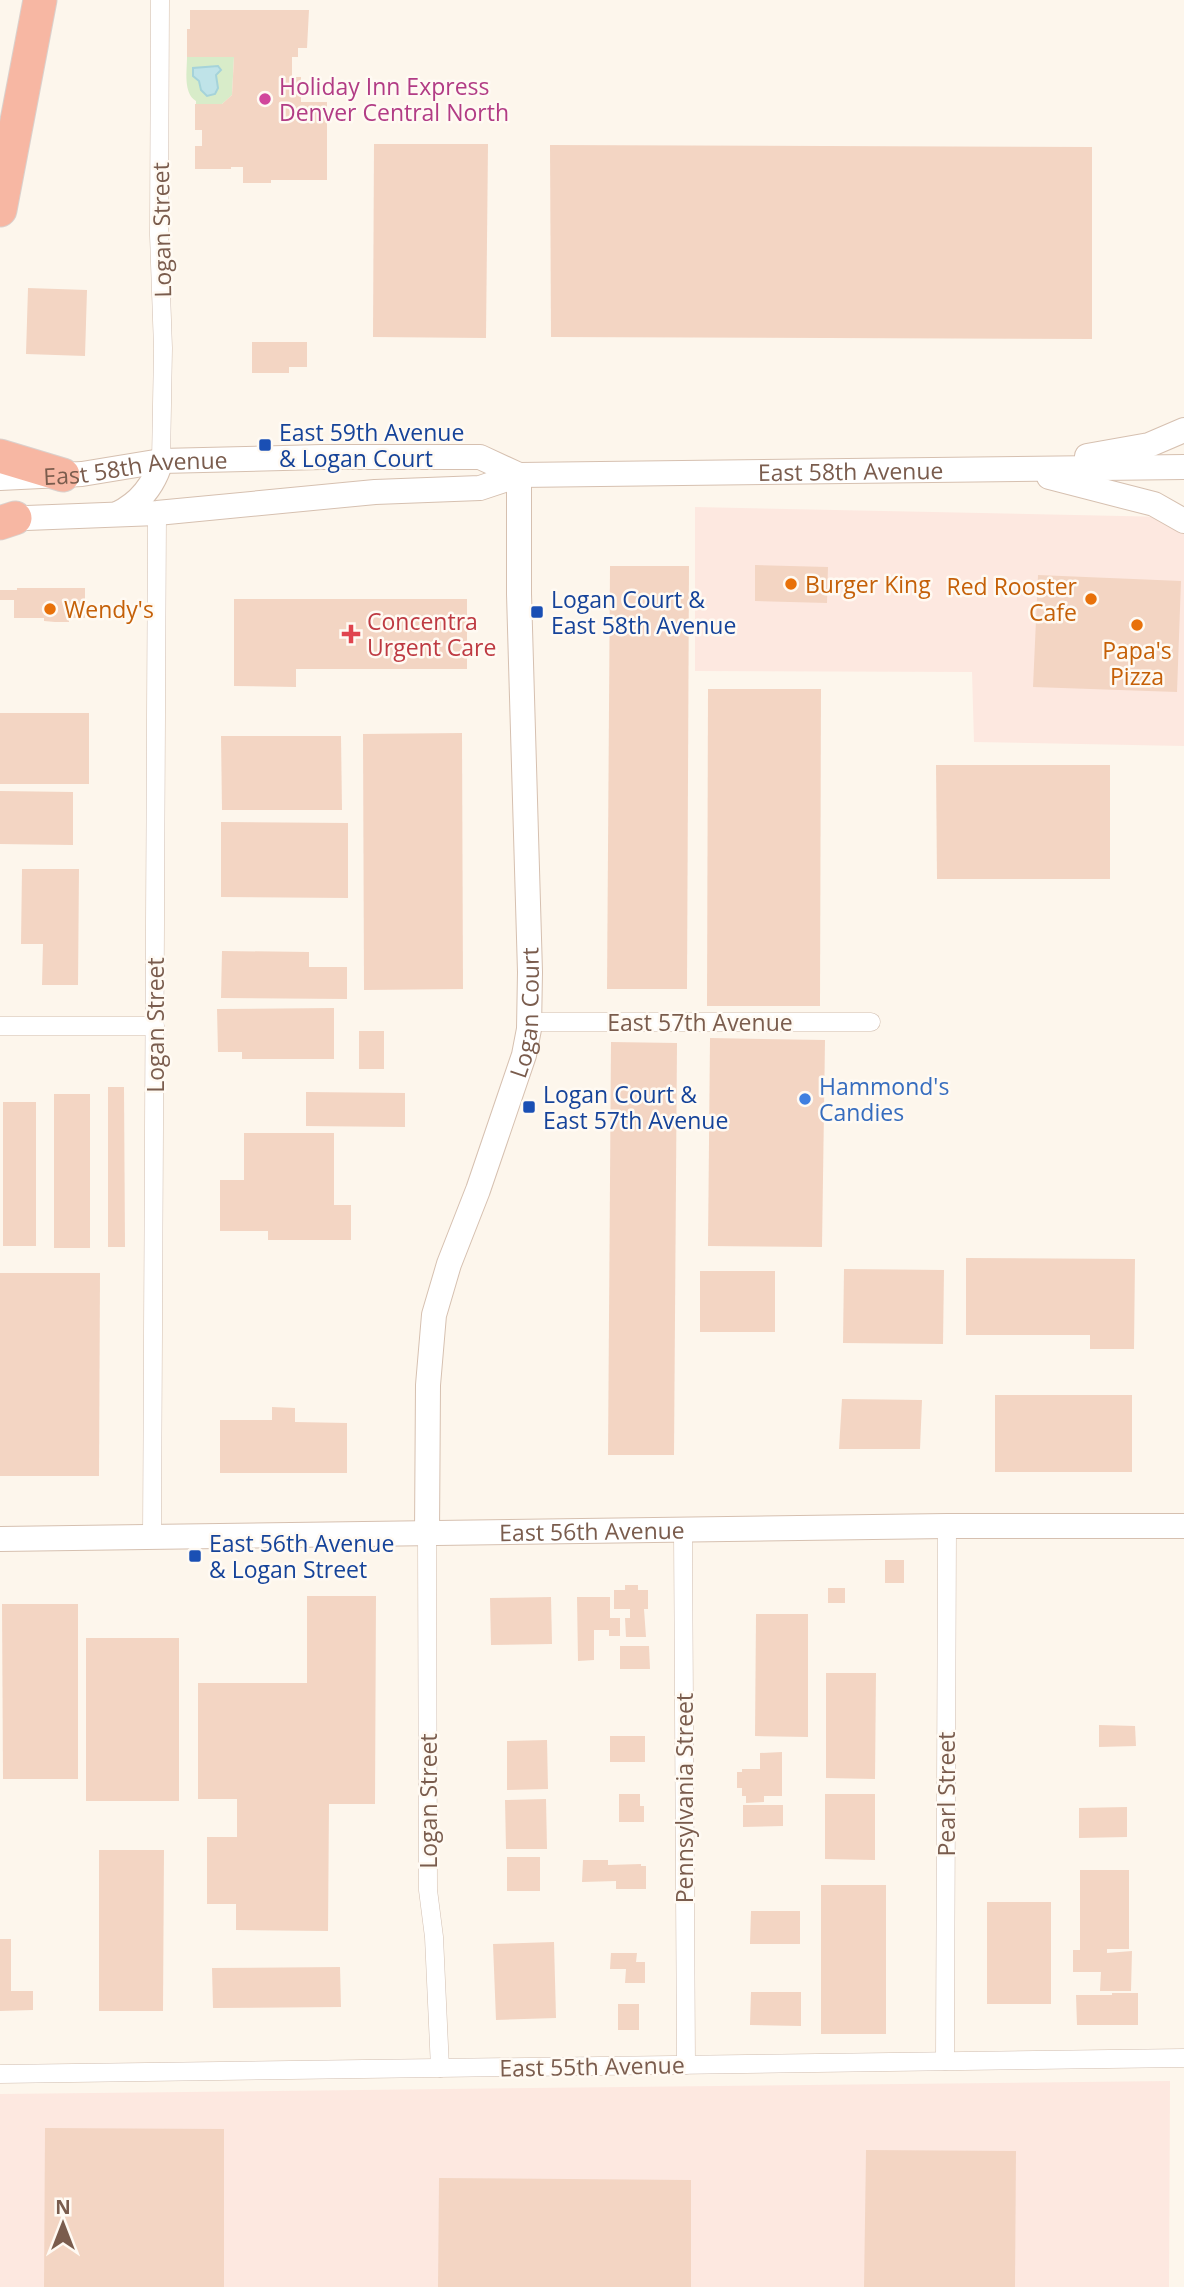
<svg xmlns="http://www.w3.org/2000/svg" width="1184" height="2287" font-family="'Open Sans',sans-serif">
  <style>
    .commercial { fill: #fde8e0 }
    .green { fill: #d8ecc9 }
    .water { fill: #bfe3e8; stroke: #a5d3da; stroke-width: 2 }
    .building { fill: #f3d5c3 }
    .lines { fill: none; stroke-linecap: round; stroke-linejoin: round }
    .street-casing { stroke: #d1beb0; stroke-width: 19 }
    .secondary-casing { stroke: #d6c0b0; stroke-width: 26 }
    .highway-casing { stroke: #dad1cd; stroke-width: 35 }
    .street { stroke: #fff; stroke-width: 18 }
    .secondary { stroke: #fff; stroke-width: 24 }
    .highway { stroke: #f7b7a3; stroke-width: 33 }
    .hotel-dot { fill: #d1479c; stroke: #fffaf3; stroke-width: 2.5 }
    .transit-dot { fill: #1a4fb4; stroke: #fffaf3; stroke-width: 2.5 }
    .food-dot { fill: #e8710a; stroke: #fffaf3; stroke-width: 2.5 }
    .health-dot { fill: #e0444e; stroke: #fffaf3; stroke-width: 2.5 }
    .shop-dot { fill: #3f7fe0; stroke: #fffaf3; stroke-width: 2.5 }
    .labels { text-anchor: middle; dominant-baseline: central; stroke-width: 5; stroke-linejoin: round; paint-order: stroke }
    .hotel-label { font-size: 23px; fill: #b23c85; stroke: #fffaf3; text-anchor: start }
    .street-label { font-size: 23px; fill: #7a5c4d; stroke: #fffaf3 }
    .transit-label { font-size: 23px; fill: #164399; stroke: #fffaf3; text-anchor: start }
    .food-label { font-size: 23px; fill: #c56008; stroke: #fffaf3; text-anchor: start }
    .health-label { font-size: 23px; fill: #be3a42; stroke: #fffaf3; text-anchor: start }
    .shop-label { font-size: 23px; fill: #366cbe; stroke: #fffaf3; text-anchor: start }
  </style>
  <rect width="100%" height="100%" fill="#fdf6ec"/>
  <g class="commercial">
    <polygon points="695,507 1169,517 1184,534 1184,746 974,742 972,672 695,671"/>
    <polygon points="1170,2081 1169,2287 0,2287 0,2094"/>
  </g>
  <path class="green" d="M187 57H234L232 95 222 104H196V101C183 93 187 71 187 57Z"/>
  <polygon class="water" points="218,66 221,70 216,75 218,88 215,94 207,96 201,90 199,81 193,76 193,68"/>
  <g class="building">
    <polygon points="190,10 309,10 307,48 298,48 298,57 292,57 292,77 301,77 301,102 327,102 327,180 271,180 271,183 243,183 243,167 231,167 231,169 195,169 195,146 202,146 202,130 195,130 195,104 222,104 232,95 234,57 187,57 187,29 190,29"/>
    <polygon points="374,144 488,144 486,338 373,337"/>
    <polygon points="550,145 1092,147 1092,339 551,337"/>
    <polygon points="28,288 87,290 85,356 26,354"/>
    <polygon points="252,342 307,342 307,367 289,367 289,373 252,373"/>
    <polygon points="755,565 828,567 827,603 755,601"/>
    <polygon points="610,566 689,566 687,989 607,989"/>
    <polygon points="1038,575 1181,581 1177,692 1033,687"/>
    <polygon points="17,588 85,588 85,618 69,618 69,622 55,622 44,621 44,618 14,618 14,600 0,600 0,590 17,590"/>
    <polygon points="234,599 467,599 467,669 296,669 296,687 234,686"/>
    <polygon points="708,689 821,689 820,1006 707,1006"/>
    <rect x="0" y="713" width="89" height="71"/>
    <polygon points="462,733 463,989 364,990 363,734"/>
    <polygon points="221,736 341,736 342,810 222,810"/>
    <polygon points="936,765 1110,765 1110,879 937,879"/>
    <polygon points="0,791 73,792 73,845 0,844"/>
    <polygon points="221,822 348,823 348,898 221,897"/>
    <polygon points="22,869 79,869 78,985 42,985 43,944 21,944"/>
    <polygon points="222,951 309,952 309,967 347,967 347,999 221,998"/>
    <polygon points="334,1008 334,1059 242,1059 242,1052 218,1052 217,1009"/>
    <rect x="359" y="1031" width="25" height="38"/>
    <polygon points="710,1038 825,1040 822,1247 708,1246"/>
    <polygon points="611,1042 677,1043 674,1455 608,1455"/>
    <polygon points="108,1087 124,1087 125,1247 108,1247"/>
    <polygon points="306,1092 405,1093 405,1127 306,1126"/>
    <rect x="54" y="1094" width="36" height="154"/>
    <rect x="3" y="1102" width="33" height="144"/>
    <polygon points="244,1133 334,1133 334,1205 351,1205 351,1240 268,1240 268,1231 220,1231 220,1180 244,1180"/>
    <polygon points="966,1258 1135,1259 1134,1349 1090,1349 1090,1335 966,1335"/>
    <polygon points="844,1269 944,1270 943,1344 843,1343"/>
    <rect x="700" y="1271" width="75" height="61"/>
    <polygon points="0,1273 100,1273 99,1476 0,1476"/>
    <rect x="995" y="1395" width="137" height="77"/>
    <polygon points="842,1399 922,1400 920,1449 839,1449"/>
    <polygon points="272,1407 295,1408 295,1422 347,1423 347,1473 220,1473 220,1420 272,1420"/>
    <rect x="885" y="1560" width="19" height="23"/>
    <polygon points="625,1585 638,1585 638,1590 648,1590 648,1609 644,1609 646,1637 626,1637 625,1618 630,1618 630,1609 614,1609 614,1590 625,1590"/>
    <rect x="828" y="1588" width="17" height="15"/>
    <polygon points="307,1596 376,1596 375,1804 329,1804 328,1931 236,1930 236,1904 207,1904 207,1837 237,1837 237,1799 198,1799 198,1683 307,1683"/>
    <polygon points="551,1597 552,1644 491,1645 490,1598"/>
    <polygon points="577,1597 610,1597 610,1618 620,1618 620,1636 609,1636 609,1630 594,1630 594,1660 578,1661"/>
    <polygon points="2,1604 78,1604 78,1779 3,1779"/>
    <polygon points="756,1614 808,1614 808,1737 755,1736"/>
    <rect x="86" y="1638" width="93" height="163"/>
    <polygon points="620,1646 649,1646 650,1669 620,1669"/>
    <polygon points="826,1673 876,1673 875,1779 826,1778"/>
    <polygon points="1099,1725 1135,1726 1136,1746 1099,1747"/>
    <rect x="610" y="1736" width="35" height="26"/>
    <polygon points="547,1740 548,1789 507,1790 507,1741"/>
    <polygon points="782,1752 782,1796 764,1796 764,1802 746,1803 746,1796 742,1796 742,1788 737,1788 737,1772 742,1772 742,1769 760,1769 760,1753"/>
    <polygon points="619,1794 640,1794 640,1806 644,1806 644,1822 619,1822"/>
    <polygon points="825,1794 875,1794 875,1860 825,1859"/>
    <polygon points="546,1799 547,1849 506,1849 505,1800"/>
    <polygon points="743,1805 783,1805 783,1826 743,1827"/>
    <polygon points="1127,1807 1127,1837 1079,1838 1079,1808"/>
    <polygon points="99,1850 164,1850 163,2011 99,2011"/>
    <rect x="507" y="1857" width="33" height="34"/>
    <polygon points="583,1860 608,1860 608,1865 641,1864 641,1866 646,1866 646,1889 616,1889 616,1881 582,1882"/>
    <polygon points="1080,1870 1129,1870 1129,1949 1107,1949 1107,1953 1132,1951 1131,1991 1100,1991 1101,1972 1073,1972 1073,1950 1080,1950"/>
    <rect x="821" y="1885" width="65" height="149"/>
    <rect x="987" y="1902" width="64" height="102"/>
    <polygon points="751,1911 800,1911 800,1944 750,1944"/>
    <polygon points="0,1939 11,1939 11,1991 33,1991 33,2010 0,2011"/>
    <polygon points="554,1942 556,2018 496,2020 493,1944"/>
    <polygon points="611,1953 637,1953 636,1962 645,1962 645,1983 625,1983 626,1969 610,1969"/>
    <polygon points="340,1967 341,2007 213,2008 212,1968"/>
    <polygon points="751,1992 801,1992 801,2026 750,2025"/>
    <polygon points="1112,1993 1138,1993 1138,2025 1077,2025 1076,1995 1112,1995"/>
    <rect x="618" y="2004" width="21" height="26"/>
    <polygon points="45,2128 224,2129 224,2287 44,2287"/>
    <polygon points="866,2150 1016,2151 1015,2287 864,2287"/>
    <polygon points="439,2178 691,2180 691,2287 438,2287"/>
  </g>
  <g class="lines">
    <defs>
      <g id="street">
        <polyline points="160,0 159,235 163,348 161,461"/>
        <polyline points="529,1022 871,1022"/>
        <polyline points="0,1026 155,1026"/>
        <polyline points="683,1531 686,2065"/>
        <polyline points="427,1534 428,1890 434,1937 440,2068"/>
        <polyline points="152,1538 157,513"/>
        <polyline points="945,2061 947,1526"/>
        <polyline points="0,2074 1184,2058"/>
      </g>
      <g id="secondary">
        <polyline points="1087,456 1149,445 1184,430"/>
        <polyline points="1049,477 1154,504 1184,521"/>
        <path id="s1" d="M0 478 82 474 161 461 322 457H480L519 475"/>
        <path d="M117 514C140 503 154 485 161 461"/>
        <path id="s2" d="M0 519 157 513 375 492 480 488 519 475 1184 467"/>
        <path id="s3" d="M427 1534 428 1385 434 1315 449 1264 478 1190 524 1055 529 1029 530 972 519 594V475"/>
        <path id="s4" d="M0 1539 947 1526H1184"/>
      </g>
      <g id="highway">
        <polyline points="0,210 40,0"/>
        <polyline points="0,456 63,475"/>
        <polyline points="0,523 15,518"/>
      </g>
    </defs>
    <use href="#street" class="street-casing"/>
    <use href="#secondary" class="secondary-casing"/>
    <use href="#highway" class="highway-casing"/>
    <use href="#street" class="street"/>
    <use href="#secondary" class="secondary"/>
    <use href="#highway" class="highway"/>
  </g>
  <circle class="hotel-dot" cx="265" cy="99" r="7"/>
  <g class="transit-dot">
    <rect x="258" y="438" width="14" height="14" rx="3.5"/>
    <rect x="530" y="605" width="14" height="14" rx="3.5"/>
    <rect x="522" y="1100" width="14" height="14" rx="3.5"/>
    <rect x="188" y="1549" width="14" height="14" rx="3.5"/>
  </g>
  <g class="food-dot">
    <circle cx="791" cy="584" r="7"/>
    <circle cx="1091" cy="599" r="7"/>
    <circle cx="50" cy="609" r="7"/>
    <circle cx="1137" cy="625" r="7"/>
  </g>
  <path class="health-dot" d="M347.5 623.5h7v7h7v7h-7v7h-7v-7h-7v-7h7z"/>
  <circle class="shop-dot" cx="805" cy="1099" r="7"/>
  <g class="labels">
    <g class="hotel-label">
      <text x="279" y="86">Holiday Inn Express<tspan x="279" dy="26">Denver Central North</tspan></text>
    </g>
    <g class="street-label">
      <text transform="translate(161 230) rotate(-91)">Logan Street</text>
      <text stroke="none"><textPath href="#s1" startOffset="136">East 58th Avenue</textPath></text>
      <text stroke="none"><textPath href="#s2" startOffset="854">East 58th Avenue</textPath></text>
      <text stroke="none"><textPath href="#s3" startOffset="537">Logan Court</textPath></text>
      <text x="700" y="1022">East 57th Avenue</text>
      <text transform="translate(155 1025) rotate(-90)">Logan Street</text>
      <text stroke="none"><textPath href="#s4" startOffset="592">East 56th Avenue</textPath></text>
      <text transform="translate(946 1794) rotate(-90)">Pearl Street</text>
      <text transform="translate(684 1798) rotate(-90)">Pennsylvania Street</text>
      <text transform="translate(428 1801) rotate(-90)">Logan Street</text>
      <text transform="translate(592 2066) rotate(-1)">East 55th Avenue</text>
    </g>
    <g class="transit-label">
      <text x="279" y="432">East 59th Avenue<tspan x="279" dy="26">&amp; Logan Court</tspan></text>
      <text x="551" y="599">Logan Court &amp;<tspan x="551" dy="26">East 58th Avenue</tspan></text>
      <text x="543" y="1094">Logan Court &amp;<tspan x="543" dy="26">East 57th Avenue</tspan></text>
      <text x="209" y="1543">East 56th Avenue<tspan x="209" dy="26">&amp; Logan Street</tspan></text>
    </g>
    <g class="food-label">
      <text x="805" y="584">Burger King</text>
      <text x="1077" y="586" text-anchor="end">Red Rooster<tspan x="1077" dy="26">Cafe</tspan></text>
      <text x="64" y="609">Wendy's</text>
      <text x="1137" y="650" text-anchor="middle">Papa's<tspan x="1137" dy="26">Pizza</tspan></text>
    </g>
    <g class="health-label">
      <text x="367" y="621">Concentra<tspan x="367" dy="26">Urgent Care</tspan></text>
    </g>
    <g class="shop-label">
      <text x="819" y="1086">Hammond's<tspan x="819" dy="26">Candies</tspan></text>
    </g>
  </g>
  <g transform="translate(63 2224)" stroke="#fffaf3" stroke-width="5" paint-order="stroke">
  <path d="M0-5L12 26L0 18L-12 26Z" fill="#7a5c4d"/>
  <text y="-10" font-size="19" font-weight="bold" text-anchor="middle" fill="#7a5c4d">N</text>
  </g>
</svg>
